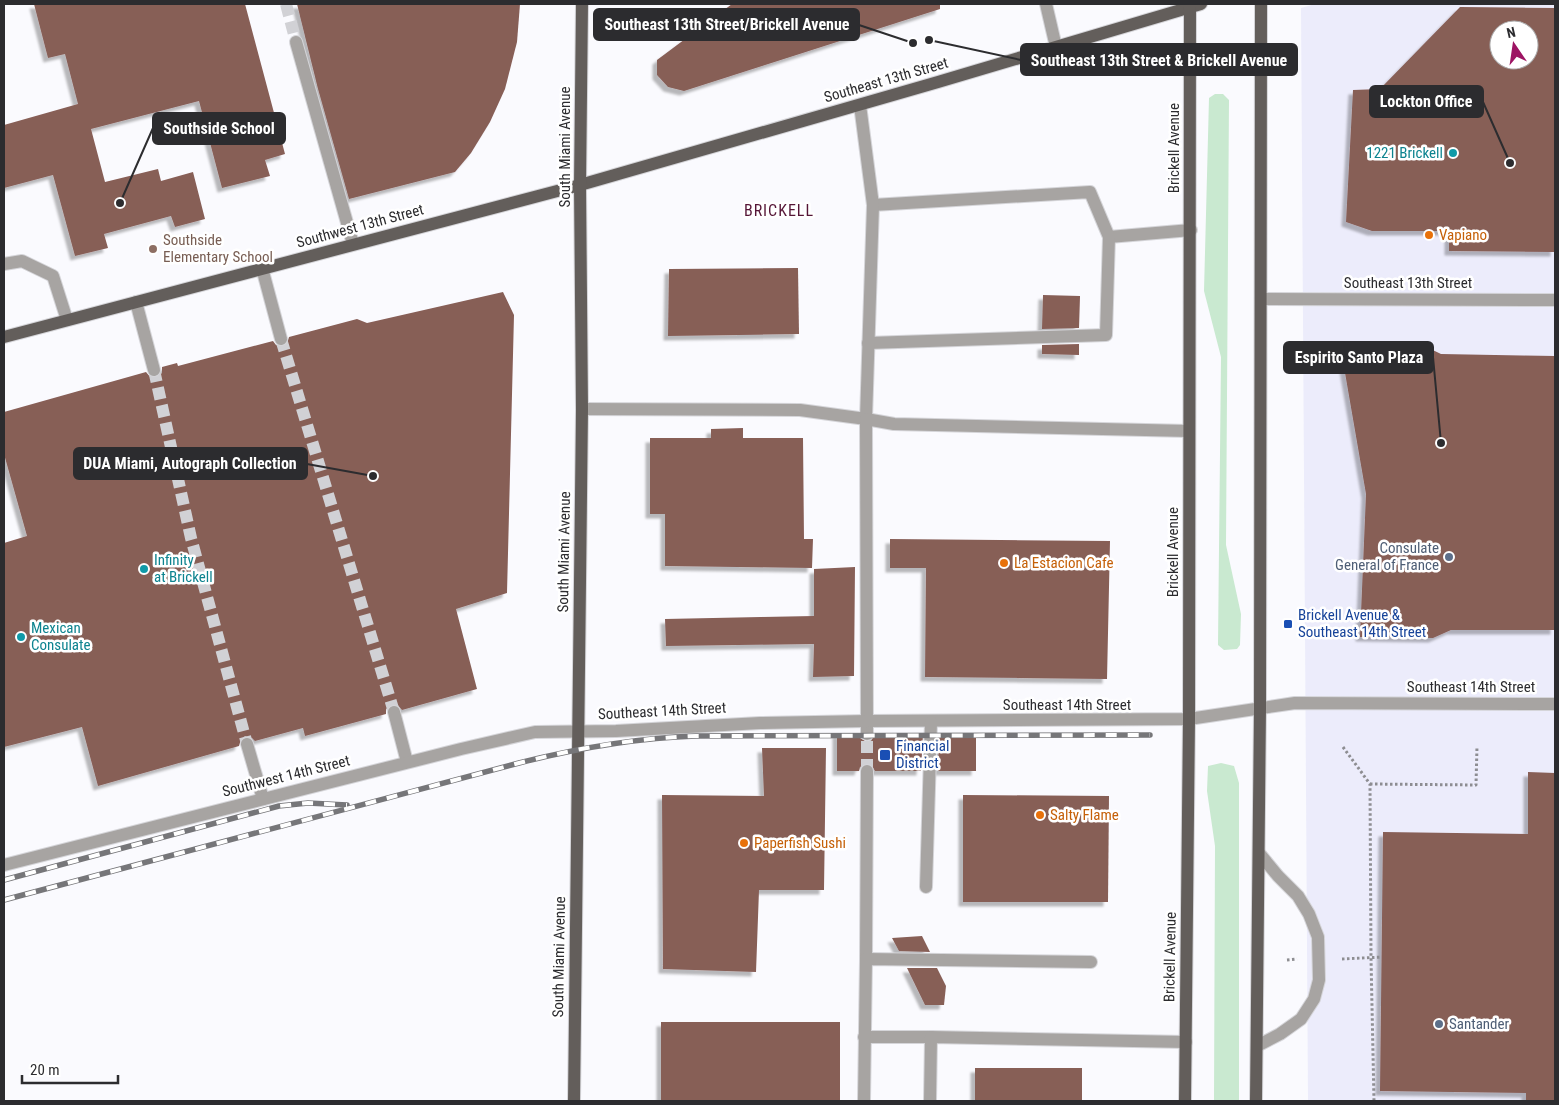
<svg xmlns="http://www.w3.org/2000/svg" width="1559" height="1105" font-family="'Roboto Condensed',sans-serif">
  <style>
    .built { fill: #ececfb; fill-rule: evenodd }
    .green { fill: #c9e9d0 }
    .building { fill: #875e57; fill-rule: evenodd; filter: url(#shadow) }
    .lines { fill: none; stroke-linecap: round; stroke-linejoin: round }
    .minor-tunnel { stroke: #d1d1d5; stroke-width: 12; stroke-dasharray: 12 6; stroke-linecap: butt }
    .minor-casing { stroke: #d5d5d9; stroke-width: 14 }
    .major-casing { stroke: #d5d5d9; stroke-width: 14 }
    .path { stroke: #8d8d91; stroke-width: 3; stroke-dasharray: 2.5 2.5; stroke-linecap: butt }
    .minor { stroke: #a7a4a2; stroke-width: 12 }
    .major { stroke: #635e5b; stroke-width: 12 }
    .rail-casing { stroke: #767679; stroke-width: 5.5 }
    .rail { stroke: #fff; stroke-width: 4; stroke-dasharray: 11; stroke-linecap: butt }
    .culture-dot { fill: #0f9aa8; stroke: #fff; stroke-width: 2 }
    .food-dot { fill: #e8710a; stroke: #fff; stroke-width: 2 }
    .education-dot { fill: #8d6e63; stroke: #fff; stroke-width: 2 }
    .service-dot { fill: #5c6f8a; stroke: #fff; stroke-width: 2 }
    .transit-dot { fill: #1a4fb4; stroke: #fff; stroke-width: 2 }
    .labels { text-anchor: middle; dominant-baseline: central; stroke-width: 5; stroke-linejoin: round; paint-order: stroke }
    .street-label { font-size: 15px; fill: #2c2c2f; stroke: #fff }
    .culture-label { font-size: 15px; fill: #0d838f; stroke: #fff; text-anchor: start }
    .food-label { font-size: 15px; fill: #c56008; stroke: #fff; text-anchor: start }
    .education-label { font-size: 15px; fill: #785e54; stroke: #fff; text-anchor: start }
    .service-label { font-size: 15px; fill: #4e5e75; stroke: #fff; text-anchor: end }
    .transit-label { font-size: 15px; fill: #164399; stroke: #fff; text-anchor: start }
    .neighbourhood-label { font-size: 16px; letter-spacing: 1px; fill: #551536; stroke: #fff }
    .leader { fill: none; stroke: #2c2c2f; stroke-width: 2 }
    .callout-dot { fill: #2c2c2f; stroke: #fff; stroke-width: 2 }
    .callout { fill: #2c2c2f; stroke: #2c2c2f; stroke-width: 2 }
    .callout-label { font-size: 16px; text-anchor: middle; font-weight: bold; fill: #fff }
  </style>
  <defs>
    <filter id="shadow"><feDropShadow dx="-4.5" dy="4.5" stdDeviation="1" flood-color="#0004"/></filter>
  </defs>
  <rect width="100%" height="100%" fill="#fafafe"/>
  <path class="built" d="M1315 4H1555V1101H1308L1301 8ZM1499 30H1529V60H1499Z"/>
  <g class="green">
    <polygon points="1215,94 1223,94 1229,100 1226,545 1241,614 1240,645 1237,649 1224,650 1218,645 1221,357 1204,291 1209,98"/>
    <polygon points="1221,763 1234,766 1239,783 1239,1101 1214,1101 1215,846 1207,791 1208,766"/>
  </g>
  <g class="building">
    <polygon points="34,4 245,4 285,154 265,160 270,176 222,188 199,101 91,129 105,182 158,169 161,181 193,172 205,219 175,227 171,216 104,234 108,248 75,256 53,175 4,188 4,125 78,104 65,54 48,58"/>
    <polygon points="297,4 520,4 517,42 505,89 490,122 471,153 455,172 349,199 318,89"/>
    <polygon points="732,4 940,4 940,9 684,91 668,87 657,75 657,60"/>
    <path d="M1460 7 1555 8V252L1449 251V231H1372L1346 222 1353 90 1380 89ZM1499 30H1529V60H1499Z"/>
    <polygon points="798,268 799,334 668,336 669,269"/>
    <polygon points="503,292 514,315 507,593 456,609 477,689 402,710 397,704 392,704 386,709 386,714 305,736 303,728 255,741 252,738 245,736 241,739 239,746 98,786 82,727 4,747 4,543 27,536 4,454 4,412 146,372 151,378 157,378 162,373 162,367 177,363 178,366 273,341 276,345 283,347 287,344 289,337 357,319 367,323"/>
    <polygon points="1043,295 1080,296 1079,328 1042,329"/>
    <polygon points="1414,341 1441,354 1555,356 1555,630 1451,630 1433,638 1360,637 1366,494 1340,344"/>
    <polygon points="1079,344 1079,355 1042,354 1042,345"/>
    <polygon points="743,428 743,438 803,438 804,539 813,539 812,568 665,566 665,514 650,514 650,438 711,438 711,429"/>
    <polygon points="890,539 1110,541 1107,679 925,677 926,568 890,568"/>
    <polygon points="855,567 854,676 813,677 814,644 666,646 665,619 814,616 814,569"/>
    <polygon points="837,733 859,734 860,738 867,742 871,741 875,734 923,734 921,771 875,771 871,764 867,763 860,767 859,771 837,771"/>
    <polygon points="939,734 976,734 976,771 938,771"/>
    <polygon points="762,748 826,748 824,890 759,890 756,972 663,969 662,795 764,796"/>
    <polygon points="1528,772 1555,773 1555,1101 1526,1101 1526,1093 1380,1091 1383,832 1528,834"/>
    <polygon points="963,795 1109,796 1108,902 963,902"/>
    <polygon points="922,936 930,952 899,951 892,938"/>
    <polygon points="907,968 937,968 946,986 944,1005 925,1005"/>
    <rect x="661" y="1022" width="179" height="79"/>
    <rect x="975" y="1068" width="107" height="33"/>
  </g>
  <g class="lines">
    <g class="minor-tunnel">
      <polyline points="286,4 296,42"/>
      <polyline points="281,339 394,712"/>
      <polyline points="154,370 191,538 247,744"/>
      <polyline points="867,771 867,734"/>
    </g>
    <defs>
      <g id="minor">
        <polyline points="1046,4 1056,47"/>
        <polyline points="296,42 353,244"/>
        <polyline points="1109,237 1191,230"/>
        <polyline points="4,264 22,261 53,276 67,320"/>
        <polyline points="262,268 281,339"/>
        <polyline points="1261,299 1555,300"/>
        <polyline points="136,302 154,370"/>
        <polyline points="868,343 1106,335 1109,237 1090,192 873,205"/>
        <polyline points="582,409 800,410 866,419 873,205 860,105"/>
        <polyline points="394,712 407,762"/>
        <polyline points="867,734 866,419 894,424 1189,431"/>
        <polyline points="247,744 263,799"/>
        <polyline points="4,865 461,749 535,732 616,731 760,723 867,721 1189,719 1295,703 1555,704"/>
        <polyline points="926,887 931,722"/>
        <polyline points="866,959 867,771"/>
        <polyline points="864,1037 931,1037"/>
        <polyline points="1257,1046 1280,1034 1301,1019 1314,999 1319,980 1318,937 1309,914 1298,896 1278,876 1259,853"/>
        <polyline points="864,1101 866,959 1091,962"/>
        <polyline points="930,1101 931,1037 1186,1042"/>
      </g>
      <g id="major">
        <polyline points="4,337 580,185 938,82 1201,4"/>
        <polyline points="574,1101 582,409 580,185 582,4"/>
        <polyline points="1185,1101 1189,719 1190,4"/>
        <polyline points="1256,1101 1260,708 1261,4"/>
      </g>
    </defs>
    <use href="#minor" class="minor-casing"/>
    <use href="#major" class="major-casing"/>
    <g class="path">
      <polyline points="1343,747 1370,784 1371,958 1374,1101"/>
      <polyline points="1370,784 1476,785 1477,746"/>
      <polyline points="1342,959 1382,957"/>
      <polyline points="1287,960 1297,959"/>
    </g>
    <use href="#minor" class="minor"/>
    <use href="#major" class="major"/>
    <defs>
      <g id="rail">
        <polyline points="4,880 279,806 308,803 347,805"/>
        <path d="M4 900 519 763C578 748 635 738 696 736L1150 735"/>
      </g>
    </defs>
    <use href="#rail" class="rail-casing"/>
    <use href="#rail" class="rail"/>
  </g>
  <g class="culture-dot">
    <circle cx="1453" cy="153" r="5"/>
    <circle cx="144" cy="569" r="5"/>
    <circle cx="21" cy="637" r="5"/>
  </g>
  <g class="food-dot">
    <circle cx="1429" cy="235" r="5"/>
    <circle cx="1004" cy="563" r="5"/>
    <circle cx="1040" cy="815" r="5"/>
    <circle cx="744" cy="843" r="5"/>
  </g>
  <circle class="education-dot" cx="153" cy="249" r="5"/>
  <g class="service-dot">
    <circle cx="1449" cy="557" r="5"/>
    <circle cx="1439" cy="1024" r="5"/>
  </g>
  <g class="transit-dot">
    <rect x="1283" y="619" width="10" height="10" rx="2.5"/>
    <rect x="879" y="749" width="12" height="12" rx="2.5"/>
  </g>
  <g class="labels">
    <g class="street-label">
      <text transform="translate(886 80) rotate(-16)">Southeast 13th Street</text>
      <text transform="translate(565 147) rotate(-90)">South Miami Avenue</text>
      <text transform="translate(1174 148) rotate(-90)">Brickell Avenue</text>
      <text transform="translate(360 226) rotate(-15)">Southwest 13th Street</text>
      <text x="1408" y="283">Southeast 13th Street</text>
      <text transform="translate(564 552) rotate(-89)">South Miami Avenue</text>
      <text transform="translate(1173 552) rotate(-90)">Brickell Avenue</text>
      <text x="1471" y="687">Southeast 14th Street</text>
      <text x="1067" y="705">Southeast 14th Street</text>
      <text transform="translate(662 711) rotate(-3)">Southeast 14th Street</text>
      <text transform="translate(286 776) rotate(-14)">Southwest 14th Street</text>
      <text transform="translate(559 957) rotate(-89)">South Miami Avenue</text>
      <text transform="translate(1170 957) rotate(-89)">Brickell Avenue</text>
    </g>
    <g class="culture-label">
      <text x="1443" y="153" text-anchor="end">1221 Brickell</text>
      <text x="154" y="560">Infinity<tspan x="154" dy="17">at Brickell</tspan></text>
      <text x="31" y="628">Mexican<tspan x="31" dy="17">Consulate</tspan></text>
    </g>
    <g class="food-label">
      <text x="1439" y="235">Vapiano</text>
      <text x="1014" y="563">La Estacion Cafe</text>
      <text x="1050" y="815">Salty Flame</text>
      <text x="754" y="843">Paperfish Sushi</text>
    </g>
    <g class="education-label">
      <text x="163" y="240">Southside<tspan x="163" dy="17">Elementary School</tspan></text>
    </g>
    <g class="service-label">
      <text x="1439" y="548">Consulate<tspan x="1439" dy="17">General of France</tspan></text>
      <text x="1449" y="1024" text-anchor="start">Santander</text>
    </g>
    <g class="transit-label">
      <text x="1298" y="615">Brickell Avenue &amp;<tspan x="1298" dy="17">Southeast 14th Street</tspan></text>
      <text x="896" y="746">Financial<tspan x="896" dy="17">District</tspan></text>
    </g>
    <g class="neighbourhood-label">
      <text x="779" y="210">BRICKELL</text>
    </g>
  </g>
  <path class="leader" d="M913 43L859 25M929 40L1021 60M1510 163L1483 102M120 203L153 128M1441 443L1433 357M373 476L307 464"/>
  <g class="callout-dot">
    <circle cx="913" cy="43" r="5"/>
    <circle cx="929" cy="40" r="5"/>
    <circle cx="1510" cy="163" r="5"/>
    <circle cx="120" cy="203" r="5"/>
    <circle cx="1441" cy="443" r="5"/>
    <circle cx="373" cy="476" r="5"/>
  </g>
  <g class="callout">
    <rect x="594" y="9" width="265" height="31" rx="5"/>
    <rect x="1021" y="44" width="276" height="31" rx="5"/>
    <rect x="1370" y="86" width="113" height="31" rx="5"/>
    <rect x="153" y="113" width="132" height="31" rx="5"/>
    <rect x="1284" y="342" width="149" height="31" rx="5"/>
    <rect x="74" y="448" width="233" height="31" rx="5"/>
  </g>
  <g class="callout-label">
    <text x="727" y="30">Southeast 13th Street/Brickell Avenue</text>
    <text x="1159" y="66">Southeast 13th Street &amp; Brickell Avenue</text>
    <text x="1426" y="107">Lockton Office</text>
    <text x="219" y="134">Southside School</text>
    <text x="1359" y="363">Espirito Santo Plaza</text>
    <text x="190" y="469">DUA Miami, Autograph Collection</text>
  </g>
  <rect width="1559" height="1105" fill="none" stroke="#2c2c2f" stroke-width="10"/>
  <g transform="translate(1514 45) rotate(347)"><circle r="24" fill="#ffffff" stroke="#ababac"/>
  <path d="M0-4L9 19L0 12L-9 19Z" fill="#9d1463"/>
  <text y="-8" font-size="14" font-weight="bold" text-anchor="middle" fill="#2c2c2f">N</text>
  </g>
  <path d="M22 1075v8h96v-8" fill="none" stroke="#2c2c2f" stroke-width="2.5"/>
  <text x="30" y="1075" font-size="15" fill="#2c2c2f" stroke="#ffffff" stroke-width="4" paint-order="stroke">20 m</text>
</svg>
